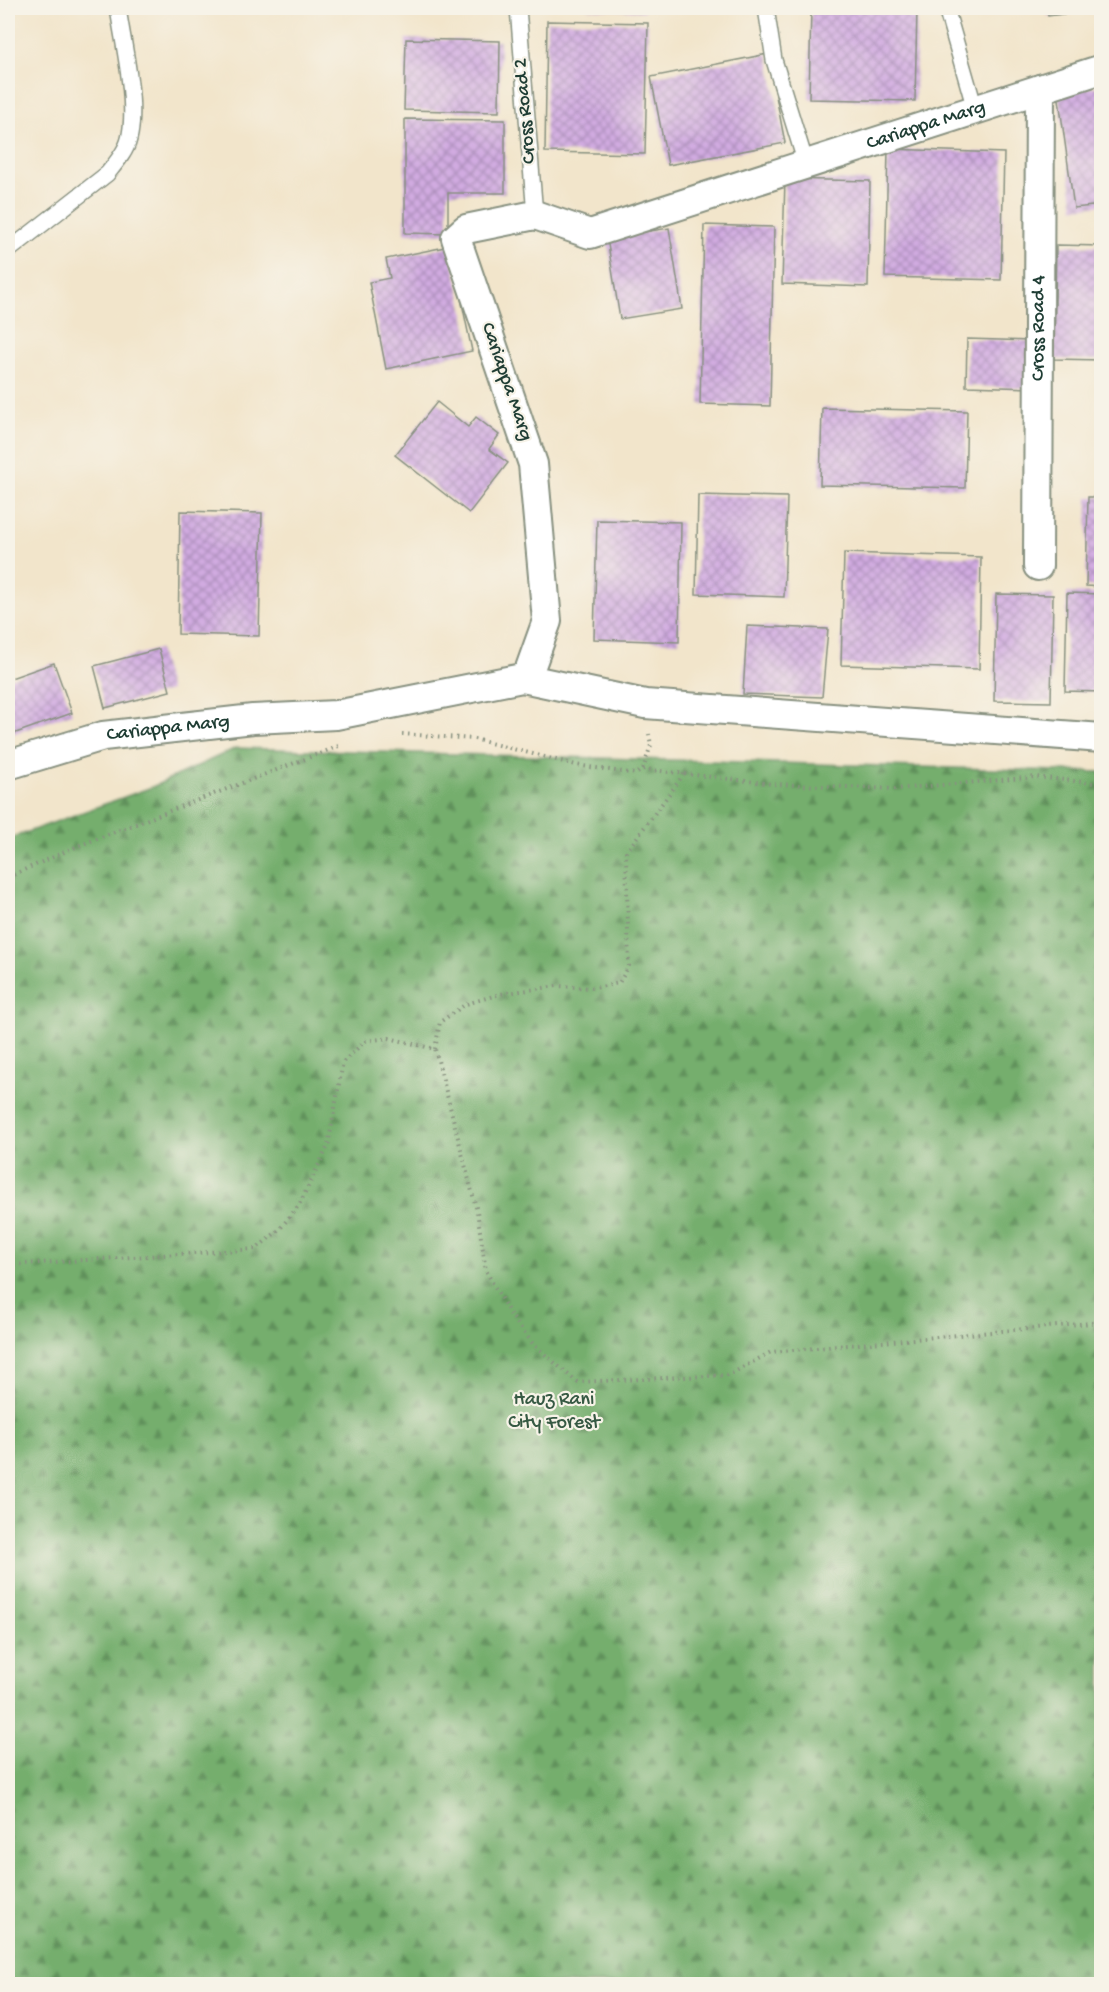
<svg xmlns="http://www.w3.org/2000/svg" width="1109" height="1992" font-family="'Gochi Hand',sans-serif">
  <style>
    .forest { fill: url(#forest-firs); stroke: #4a7650; stroke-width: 1.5 }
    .building { fill: url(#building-cross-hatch) }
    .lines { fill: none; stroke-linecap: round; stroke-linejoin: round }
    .lane-casing { stroke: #889180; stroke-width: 18 }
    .street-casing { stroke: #889180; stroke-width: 32 }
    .path { stroke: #889180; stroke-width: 4; stroke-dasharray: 1.5 4.5; stroke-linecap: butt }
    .lane { stroke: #fff; stroke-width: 15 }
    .street { stroke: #fff; stroke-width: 28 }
    .labels { text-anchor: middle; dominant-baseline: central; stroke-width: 4.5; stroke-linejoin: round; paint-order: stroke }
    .street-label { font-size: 20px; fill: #1f3d34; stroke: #f7f3e8 }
    .park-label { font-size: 20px; fill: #365943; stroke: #f7f3e8 }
  </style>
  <defs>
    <pattern id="forest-firs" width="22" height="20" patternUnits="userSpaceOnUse" patternTransform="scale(1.5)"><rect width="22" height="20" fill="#74ae6d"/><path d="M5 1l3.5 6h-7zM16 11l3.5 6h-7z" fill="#5f8f5a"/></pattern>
    <pattern id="building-cross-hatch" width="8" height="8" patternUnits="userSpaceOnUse" patternTransform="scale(1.5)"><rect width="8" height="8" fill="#d1abe1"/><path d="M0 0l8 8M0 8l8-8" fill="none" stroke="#a98cb7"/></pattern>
  </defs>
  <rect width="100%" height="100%" fill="#f7f3e8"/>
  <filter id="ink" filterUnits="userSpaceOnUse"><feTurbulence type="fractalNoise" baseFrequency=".0167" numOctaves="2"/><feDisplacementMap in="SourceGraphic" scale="12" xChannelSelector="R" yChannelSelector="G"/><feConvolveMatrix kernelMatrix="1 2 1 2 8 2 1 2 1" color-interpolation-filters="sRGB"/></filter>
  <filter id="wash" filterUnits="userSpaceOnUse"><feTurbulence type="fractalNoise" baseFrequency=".008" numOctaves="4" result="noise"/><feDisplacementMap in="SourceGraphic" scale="24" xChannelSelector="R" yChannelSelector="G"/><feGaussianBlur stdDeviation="1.35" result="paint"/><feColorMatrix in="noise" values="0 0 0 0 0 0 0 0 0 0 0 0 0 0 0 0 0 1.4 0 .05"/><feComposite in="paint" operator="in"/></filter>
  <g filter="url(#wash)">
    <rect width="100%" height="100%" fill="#f2e5cb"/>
    <polygon class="forest" points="236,748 1101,772 1101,1984 8,1984 8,839 152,787"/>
    <g id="blocks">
      <g class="building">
        <polygon points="587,8 644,8 644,11 587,9"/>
        <polygon points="811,8 917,8 915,101 809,99"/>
        <polygon points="1046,8 1101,8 1101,9 1048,16"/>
        <polygon points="547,21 648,23 645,154 545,152"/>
        <polygon points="406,39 500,41 499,112 404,110"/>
        <polygon points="768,54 785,143 668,165 651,77"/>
        <polygon points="1102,86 1102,205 1074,208 1058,92"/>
        <polygon points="405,119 505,120 505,193 448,193 448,234 405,233"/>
        <polygon points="888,149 1004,153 1001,280 885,277"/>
        <polygon points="785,179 870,181 868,287 782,284"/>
        <polygon points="704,225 774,227 770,406 700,404"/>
        <polygon points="669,228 682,309 620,319 607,238"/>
        <polygon points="1056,245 1102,246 1102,360 1054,359"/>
        <polygon points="450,246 472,351 386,369 369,282 390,278 386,259"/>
        <polygon points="967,339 1030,341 1029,388 966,386"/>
        <polygon points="437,402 468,427 476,417 499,435 489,449 508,463 469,513 395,455"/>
        <polygon points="822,408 967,411 965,488 820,485"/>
        <polygon points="698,495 787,497 784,597 696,594"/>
        <polygon points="1088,497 1102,497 1102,587 1086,586"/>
        <polygon points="180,511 262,513 259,636 178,634"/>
        <polygon points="597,520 681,522 679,642 594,639"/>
        <polygon points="844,553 981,557 979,669 841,665"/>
        <polygon points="1067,593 1102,594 1102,692 1065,691"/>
        <polygon points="996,594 1053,595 1051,702 994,701"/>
        <polygon points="747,626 828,629 822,697 743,694"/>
        <polygon points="159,649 170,691 105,708 94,666"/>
        <polygon points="54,663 72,713 13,734 8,719 8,679"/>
      </g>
    </g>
  </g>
  <g filter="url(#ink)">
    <use href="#blocks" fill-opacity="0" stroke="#889180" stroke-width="1.5"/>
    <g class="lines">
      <defs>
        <g id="lane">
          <polyline points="518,8 535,215"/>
          <polyline points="766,8 774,60 806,164"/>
          <polyline points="946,8 975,109"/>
          <path d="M8 251 107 174C115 164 126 152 129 139 138 104 123 44 118 8"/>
        </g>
        <g id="street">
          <path id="s1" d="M1038 566 1040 89"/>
          <polyline points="523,678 645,704 1102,738"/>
          <path id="s2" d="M8 765 103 736 253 719 336 715 527 677 547 621 533 464 456 238 466 229 535 215 590 234 1102 69"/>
        </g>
      </defs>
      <use href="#lane" class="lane-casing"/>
      <use href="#street" class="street-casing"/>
      <g class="path">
        <polyline points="402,734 474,739 576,765 636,774 643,769 651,745 649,734"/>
        <polyline points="643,769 773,784 895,789 1036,777 1102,784"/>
        <polyline points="8,877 78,846 339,746"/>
        <polyline points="435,1049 440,1022 466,1004 500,994 557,986 595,988 619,983 629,966 626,852 684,774"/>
        <polyline points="8,1265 256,1249 279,1230 299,1205 328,1146 343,1062 365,1041 389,1038 435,1049 477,1211 486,1271 510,1314 533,1344 577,1382 729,1375 771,1352 1102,1322"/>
      </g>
      <use href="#lane" class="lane"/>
      <use href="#street" class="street"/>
    </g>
  </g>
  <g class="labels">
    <g class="street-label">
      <text transform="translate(526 111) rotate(-95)">Cross Road 2</text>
      <text stroke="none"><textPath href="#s2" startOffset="1479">Cariappa Marg</textPath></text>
      <text stroke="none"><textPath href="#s1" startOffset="238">Cross Road 4</textPath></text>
      <text transform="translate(506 382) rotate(71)">Cariappa Marg</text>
      <text stroke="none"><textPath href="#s2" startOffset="165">Cariappa Marg</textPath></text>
    </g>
    <g class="park-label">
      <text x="554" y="1400">Hauz Rani<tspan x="554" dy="23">City Forest</tspan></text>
    </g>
  </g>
  <rect width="1109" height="1992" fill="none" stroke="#f7f3e8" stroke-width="30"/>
</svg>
